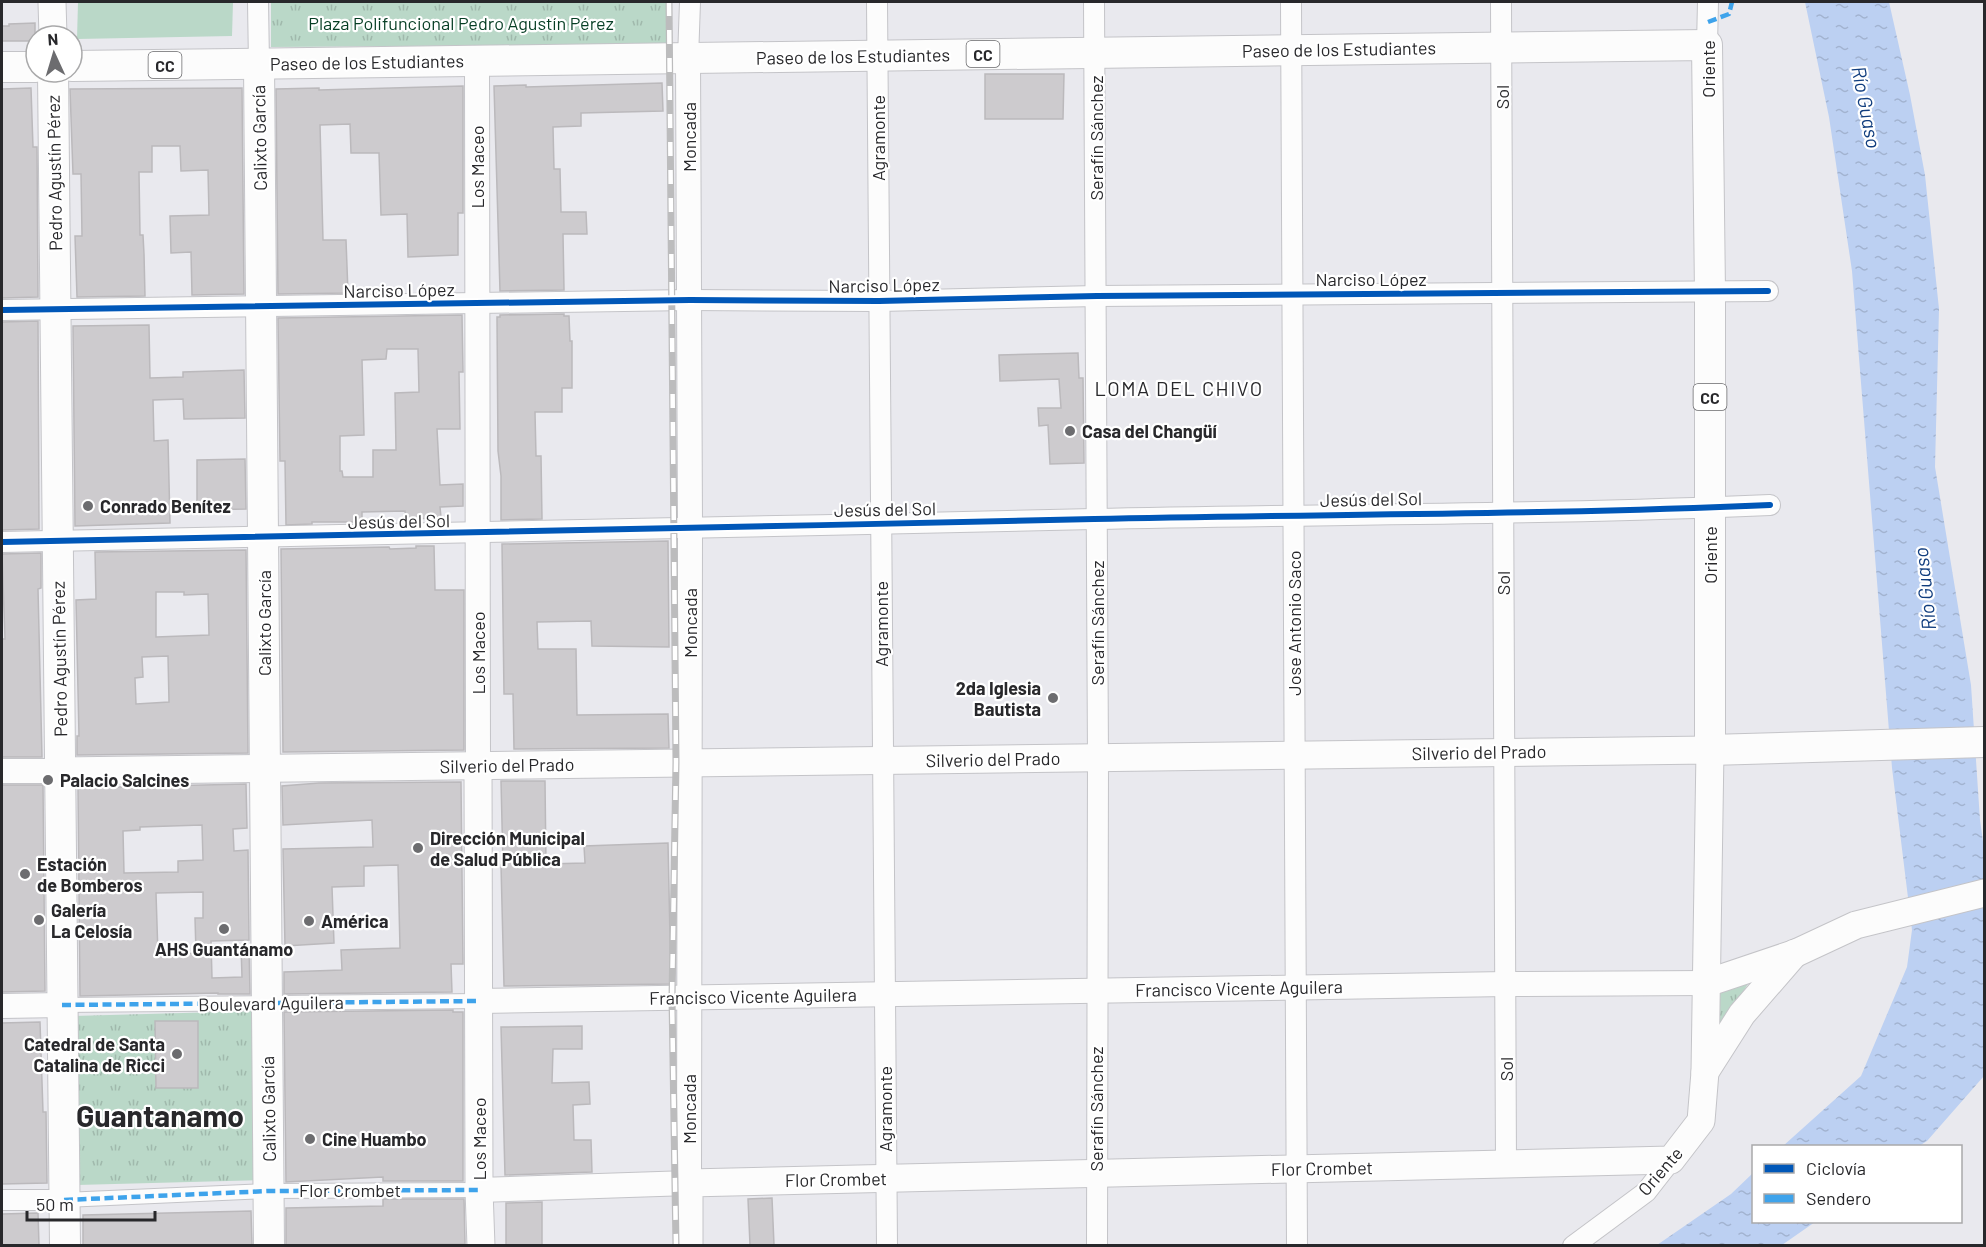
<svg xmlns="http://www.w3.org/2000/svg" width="1986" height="1247" font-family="Barlow,sans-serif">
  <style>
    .grass { fill: #bad8c8 }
    .park { fill: url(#park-tufts) }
    .water { fill: url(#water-ripples) }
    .building { fill: #cdcbce; stroke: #bbb9bc; stroke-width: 1.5; fill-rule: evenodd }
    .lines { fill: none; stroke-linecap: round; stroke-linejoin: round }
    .pedestrian-casing { stroke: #c4c4c8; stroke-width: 16 }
    .minor-casing { stroke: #c4c4c8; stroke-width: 22 }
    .tertiary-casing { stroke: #c4c4c8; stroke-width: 26 }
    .secondary-casing { stroke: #c4c4c8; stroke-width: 29 }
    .primary-casing { stroke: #c4c4c8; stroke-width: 32 }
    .pedestrian { stroke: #fcfcfc; stroke-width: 14 }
    .minor { stroke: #fcfcfc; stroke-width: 20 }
    .tertiary { stroke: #fcfcfc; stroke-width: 24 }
    .secondary { stroke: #fcfcfc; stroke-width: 27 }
    .primary { stroke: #fcfcfc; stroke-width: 30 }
    .rail-casing { stroke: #bcbcbd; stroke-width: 7 }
    .rail { stroke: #fff; stroke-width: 4.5; stroke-dasharray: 14; stroke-linecap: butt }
    .quiet { stroke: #3ea3eb; stroke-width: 4.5; stroke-dasharray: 9 4.5; stroke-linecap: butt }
    .cycleway-casing { stroke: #fff; stroke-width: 10 }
    .cycleway { stroke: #0057b8; stroke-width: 6 }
    .poi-dot { fill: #6c6c6f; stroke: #fff; stroke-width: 2 }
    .labels { text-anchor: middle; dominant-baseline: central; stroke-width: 4.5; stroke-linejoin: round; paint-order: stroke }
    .shield { fill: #fff; stroke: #68686b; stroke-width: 1.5 }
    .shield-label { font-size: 16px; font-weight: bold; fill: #28282b }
    .park-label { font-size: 18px; fill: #063e24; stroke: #fff }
    .street-label { font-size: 18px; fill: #28282b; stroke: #fff }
    .poi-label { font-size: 18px; font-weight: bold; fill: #28282b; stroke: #fff; text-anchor: start }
    .water-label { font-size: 20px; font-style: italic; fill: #103d7e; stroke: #fff }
    .neighbourhood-label { font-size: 20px; letter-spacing: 1.5px; fill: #28282b; stroke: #fff }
    .town-label { font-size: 30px; font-weight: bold; fill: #28282b; stroke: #fff }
  </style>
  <defs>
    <pattern id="park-tufts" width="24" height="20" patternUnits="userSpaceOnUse" patternTransform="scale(1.5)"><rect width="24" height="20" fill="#bad8c8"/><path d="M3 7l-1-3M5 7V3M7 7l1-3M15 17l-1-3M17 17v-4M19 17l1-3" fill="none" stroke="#a0b9ac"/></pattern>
    <pattern id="water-ripples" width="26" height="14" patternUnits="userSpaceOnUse" patternTransform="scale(1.5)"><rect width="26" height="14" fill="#bcd0f2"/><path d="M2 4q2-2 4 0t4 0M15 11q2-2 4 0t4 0" fill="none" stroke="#a2b3d0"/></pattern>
  </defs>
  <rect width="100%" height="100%" fill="#e9e9ee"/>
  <polygon class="grass" points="78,2 233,2 232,36 77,39"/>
  <g class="park">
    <polygon points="271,2 672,2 672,44 271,47"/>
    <polygon points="1751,979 1715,1037 1716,991"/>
    <polygon points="257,1011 262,1180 77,1185 73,1016"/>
  </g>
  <g class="water">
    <polygon points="1805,2 1889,2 1910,95 1925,175 1939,309 1935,467 1971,685 1980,820 1984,849 1984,1076 1927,1141 1919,1146 1783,1146 1861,1076 1907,967 1912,930 1892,768 1852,271 1829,117"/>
    <polygon points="1753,1173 1754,1222 1815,1222 1782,1245 1657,1245 1731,1194"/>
  </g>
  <g class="building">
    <polygon points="35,23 35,41 2,41 2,26 9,26 9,24"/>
    <polygon points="985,74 1064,74 1063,119 985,119"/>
    <polygon points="662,83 663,111 581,113 581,126 553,127 554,169 560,169 561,212 586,212 587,234 563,234 564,290 500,291 494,86 526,85 526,87"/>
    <polygon points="463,86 463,213 458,213 458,255 408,257 407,214 381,215 379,153 351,153 350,124 320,125 323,240 346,240 348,293 278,294 276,89 319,88 319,90"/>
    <polygon points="31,88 33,147 37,147 38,297 2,298 2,89"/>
    <polygon points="242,88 244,294 192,295 191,252 171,253 170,216 209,215 208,170 181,171 180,146 152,146 152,172 139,172 140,235 143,235 144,254 145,296 77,297 75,236 82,236 81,174 73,174 70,89"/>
    <polygon points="564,314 564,316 569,316 570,341 572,341 572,388 562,388 562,412 535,412 536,456 541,456 542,519 501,520 501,476 498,451 497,317 500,317 500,315"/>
    <path d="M462 315 463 372H459L460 429H437L440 485 463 484V506L440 507 441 517 406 520 405 511 362 512V522H312V524L286 525 285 461H280L278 318ZM387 349H418L419 392 395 393 396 450H373V477H343L342 471H340V436L364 435 362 360 386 359Z"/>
    <polygon points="38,321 39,529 2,530 2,322"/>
    <polygon points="149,325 150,378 183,377 183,372 244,370 245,418 184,419 183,399 153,400 154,441 168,440 170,523 75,526 73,326"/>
    <polygon points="1078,353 1079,378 1083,378 1084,463 1050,464 1048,425 1039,426 1038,408 1061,408 1059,379 1000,381 999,355"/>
    <polygon points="245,459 246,509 197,510 197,460"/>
    <polygon points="668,541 669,647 592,646 591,621 537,622 538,649 576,649 577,715 668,714 669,748 514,749 513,694 504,694 502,544"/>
    <polygon points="416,546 434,546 435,590 464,590 464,750 283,752 281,549 389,547 390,549 416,548"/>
    <path d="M246 550 248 753 77 755V736H79L76 600 96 599 95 552ZM156 592H184V595L208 594 209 635 156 637ZM168 656 169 702 136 704 135 678 143 677 142 657Z"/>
    <polygon points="41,553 41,588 38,589 42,757 2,757 2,639 5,639 2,554"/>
    <polygon points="501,781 545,781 546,864 585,863 584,846 668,843 671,984 504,986 501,865 503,865"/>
    <polygon points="461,782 463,964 451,964 452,992 284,994 284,972 342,970 341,950 400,948 398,865 364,866 364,886 332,887 334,943 285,946 283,849 373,847 372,820 283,825 282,786 319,783"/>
    <path d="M246 784 247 828 233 829 234 851 248 850 249 940 211 941 212 978 242 977 241 946H249L250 994H218V993L80 996 78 788ZM202 825 203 860 178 861V872L124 873 123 831 140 830V827ZM203 892V918H195L196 953 158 955 156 893Z"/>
    <polygon points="2,785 43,785 45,991 2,992"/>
    <polygon points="453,1010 453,1012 463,1012 463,1181 383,1181 383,1177 286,1182 284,1012"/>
    <polygon points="155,1021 198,1021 198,1088 156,1088"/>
    <polygon points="40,1022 43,1112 46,1112 47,1183 2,1184 2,1023"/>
    <polygon points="582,1026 582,1049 553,1049 552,1083 589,1082 590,1104 573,1105 574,1140 591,1140 592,1172 505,1175 501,1027"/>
    <polygon points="772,1198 774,1245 750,1245 748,1199"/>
    <polygon points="383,1199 464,1199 465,1244 286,1245 286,1208 383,1206"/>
    <polygon points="542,1202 542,1245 506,1245 506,1203"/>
    <polygon points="251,1211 252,1245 83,1245 83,1215"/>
    <polygon points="38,1213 39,1245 2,1245 2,1214"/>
  </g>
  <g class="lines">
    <defs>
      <g id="pedestrian">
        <polyline points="62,1005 479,1001"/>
        <polyline points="64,1200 269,1191 479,1190"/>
      </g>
      <g id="minor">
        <polyline points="258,2 259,64"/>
        <polyline points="877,2 887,1246"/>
        <polyline points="1094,2 1098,758 1097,1246"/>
        <polyline points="1291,2 1297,1246"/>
        <polyline points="1501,2 1506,1164"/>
        <polyline points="1707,45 1708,2"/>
        <polyline points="688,59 690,2"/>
        <polyline points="2,310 690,300 879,301 1097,296 1768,291"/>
        <path d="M2 542C366 536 730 527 1094 519 1319 514 1545 515 1770 505"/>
        <polyline points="2,1200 64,1200"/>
        <polyline points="1573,1246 1646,1192 1671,1160"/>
      </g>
      <g id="tertiary">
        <polyline points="477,61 478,766"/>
        <polyline points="2,771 60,771"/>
        <polyline points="479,1001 1506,984 1707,983"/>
        <polyline points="2,1006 62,1005"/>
        <polyline points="479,1190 689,1183 690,527 688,59"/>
      </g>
      <g id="secondary">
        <polyline points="52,2 53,36"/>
        <polyline points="478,766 479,1190 481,1246"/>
        <polyline points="60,771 1710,750 1705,1072 1701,1121 1671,1160 689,1183 689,1246"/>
        <polyline points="1707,983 1796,953 1856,925 1984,893"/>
        <polyline points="1705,1072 1742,1014 1795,953"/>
      </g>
      <g id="primary">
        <polyline points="259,64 269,1246"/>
        <polyline points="72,66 1707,45 1710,293 1710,750 1984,742"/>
        <polyline points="2,67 36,67"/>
        <polyline points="53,72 65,1246"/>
      </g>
    </defs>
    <use href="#pedestrian" class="pedestrian-casing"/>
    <use href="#minor" class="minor-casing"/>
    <use href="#tertiary" class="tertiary-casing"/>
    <use href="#secondary" class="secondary-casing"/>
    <use href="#primary" class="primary-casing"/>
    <use href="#pedestrian" class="pedestrian"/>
    <use href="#minor" class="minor"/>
    <use href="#tertiary" class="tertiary"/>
    <use href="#secondary" class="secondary"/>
    <use href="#primary" class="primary"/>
    <defs>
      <polyline id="rail" points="669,2 676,762 672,998 676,1246"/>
    </defs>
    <use href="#rail" class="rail-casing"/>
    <use href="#rail" class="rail"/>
    <g class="quiet">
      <polyline points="1708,22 1729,14 1732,2"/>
      <polyline points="62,1005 479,1001"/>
      <polyline points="64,1200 269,1191 479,1190"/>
    </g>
    <defs>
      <g id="cycleway">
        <polyline points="2,310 690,300 879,301 1097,296 1768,291"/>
        <path d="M2 542C366 536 730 527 1094 519 1319 514 1545 515 1770 505"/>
      </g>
    </defs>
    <use href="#cycleway" class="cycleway-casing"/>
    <use href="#cycleway" class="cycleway"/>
  </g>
  <g class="poi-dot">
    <circle cx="1070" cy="431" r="6"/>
    <circle cx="88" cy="506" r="6"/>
    <circle cx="1053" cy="698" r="6"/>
    <circle cx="48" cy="780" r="6"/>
    <circle cx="418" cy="848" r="6"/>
    <circle cx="25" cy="874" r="6"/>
    <circle cx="39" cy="920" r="6"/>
    <circle cx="309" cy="921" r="6"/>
    <circle cx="224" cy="929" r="6"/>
    <circle cx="177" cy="1054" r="6"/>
    <circle cx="310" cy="1139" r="6"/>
  </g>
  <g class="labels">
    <g class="shield">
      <rect x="966.5" y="41" width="33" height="26" rx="4.5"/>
      <rect x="148.5" y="52" width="33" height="26" rx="4.5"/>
      <rect x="1693.5" y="384" width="33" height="26" rx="4.5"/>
    </g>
    <g class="shield-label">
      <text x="983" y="54">CC</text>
      <text x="165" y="65">CC</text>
      <text x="1710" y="397">CC</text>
    </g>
    <g class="park-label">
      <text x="461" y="23">Plaza Polifuncional Pedro Agustín Pérez</text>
    </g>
    <g class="street-label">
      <text transform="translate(1339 49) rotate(-1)">Paseo de los Estudiantes</text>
      <text transform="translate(853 56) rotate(-1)">Paseo de los Estudiantes</text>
      <text transform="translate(367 62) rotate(-1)">Paseo de los Estudiantes</text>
      <text transform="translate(1708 69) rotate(-90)">Oriente</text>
      <text transform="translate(1502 97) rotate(-90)">Sol</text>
      <text transform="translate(689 137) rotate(-90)">Moncada</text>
      <text transform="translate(259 138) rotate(-91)">Calixto García</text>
      <text transform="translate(878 138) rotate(-90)">Agramonte</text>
      <text transform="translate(1096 138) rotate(-90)">Serafín Sánchez</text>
      <text transform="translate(477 167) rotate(-90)">Los Maceo</text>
      <text transform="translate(54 173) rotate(-91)">Pedro Agustín Pérez</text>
      <text x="1371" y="279">Narciso López</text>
      <text transform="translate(884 285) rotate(-1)">Narciso López</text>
      <text transform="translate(399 290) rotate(-1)">Narciso López</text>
      <text transform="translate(1371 499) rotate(-1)">Jesús del Sol</text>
      <text transform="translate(885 509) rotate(-1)">Jesús del Sol</text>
      <text transform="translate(399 521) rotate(-1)">Jesús del Sol</text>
      <text transform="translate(1710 555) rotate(-90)">Oriente</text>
      <text transform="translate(1503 583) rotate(-90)">Sol</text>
      <text transform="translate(264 623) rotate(-90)">Calixto García</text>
      <text transform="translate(690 623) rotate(-90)">Moncada</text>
      <text transform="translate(1097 623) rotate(-90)">Serafín Sánchez</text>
      <text transform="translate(1294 623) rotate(-90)">Jose Antonio Saco</text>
      <text transform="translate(881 624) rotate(-90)">Agramonte</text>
      <text transform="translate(478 653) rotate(-90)">Los Maceo</text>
      <text transform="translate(59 659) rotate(-91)">Pedro Agustín Pérez</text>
      <text transform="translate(1479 752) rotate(-1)">Silverio del Prado</text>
      <text transform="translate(993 759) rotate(-1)">Silverio del Prado</text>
      <text transform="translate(507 765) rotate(-1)">Silverio del Prado</text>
      <text transform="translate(1239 988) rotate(-1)">Francisco Vicente Aguilera</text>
      <text transform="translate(753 996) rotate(-1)">Francisco Vicente Aguilera</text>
      <text transform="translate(271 1003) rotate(-1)">Boulevard Aguilera</text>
      <text transform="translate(1506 1069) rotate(-90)">Sol</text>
      <text transform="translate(268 1109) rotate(-91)">Calixto García</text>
      <text transform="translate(689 1109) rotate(-90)">Moncada</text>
      <text transform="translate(885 1109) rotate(-90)">Agramonte</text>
      <text transform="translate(1096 1109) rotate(-90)">Serafín Sánchez</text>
      <text transform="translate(479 1139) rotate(-90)">Los Maceo</text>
      <text transform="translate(1322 1168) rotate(-1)">Flor Crombet</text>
      <text transform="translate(1660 1171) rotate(-49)">Oriente</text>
      <text transform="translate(836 1179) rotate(-1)">Flor Crombet</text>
      <text x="350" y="1190">Flor Crombet</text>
    </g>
    <g class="poi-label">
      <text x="1082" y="431">Casa del Changüí</text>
      <text x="100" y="506">Conrado Benítez</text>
      <text x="1041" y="688" text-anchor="end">2da Iglesia<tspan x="1041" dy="21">Bautista</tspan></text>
      <text x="60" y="780">Palacio Salcines</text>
      <text x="430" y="838">Dirección Municipal<tspan x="430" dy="21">de Salud Pública</tspan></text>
      <text x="37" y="864">Estación<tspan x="37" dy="21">de Bomberos</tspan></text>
      <text x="51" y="910">Galería<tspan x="51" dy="21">La Celosía</tspan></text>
      <text x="321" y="921">América</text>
      <text x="224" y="949" text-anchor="middle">AHS Guantánamo</text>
      <text x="165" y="1044" text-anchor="end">Catedral de Santa<tspan x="165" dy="21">Catalina de Ricci</tspan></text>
      <text x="322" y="1139">Cine Huambo</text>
    </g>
    <g class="water-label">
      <text transform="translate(1867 107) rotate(79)">Río Guaso</text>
      <text transform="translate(1924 589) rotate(-96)">Río Guaso</text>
    </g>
    <g class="neighbourhood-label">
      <text x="1179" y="388">LOMA DEL CHIVO</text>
    </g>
    <g class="town-label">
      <text x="160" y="1115">Guantanamo</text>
    </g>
  </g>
  <rect width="1986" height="1247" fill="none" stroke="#28282b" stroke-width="6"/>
  <rect x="1752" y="1145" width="210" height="78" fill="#ffffff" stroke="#a9a9aa" stroke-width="1.5"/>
  <rect x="1764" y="1164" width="30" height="9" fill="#0057b8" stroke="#a9a9aa" stroke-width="1.5"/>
  <text x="1806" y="1175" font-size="18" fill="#28282b">Ciclovía</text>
  <rect x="1764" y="1194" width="30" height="9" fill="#3ea3eb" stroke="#a9a9aa" stroke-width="1.5"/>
  <text x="1806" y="1205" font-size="18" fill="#28282b">Sendero</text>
  <g transform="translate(54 54) rotate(356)"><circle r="28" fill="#ffffff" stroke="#a9a9aa" stroke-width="1.5"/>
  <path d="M0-4.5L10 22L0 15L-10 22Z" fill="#6c6c6f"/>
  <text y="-9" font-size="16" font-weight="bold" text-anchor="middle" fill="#28282b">N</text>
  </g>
  <path d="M27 1211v9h128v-9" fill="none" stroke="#28282b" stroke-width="3"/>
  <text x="36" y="1211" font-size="18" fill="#28282b" stroke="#ffffff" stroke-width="4.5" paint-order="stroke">50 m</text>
</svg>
